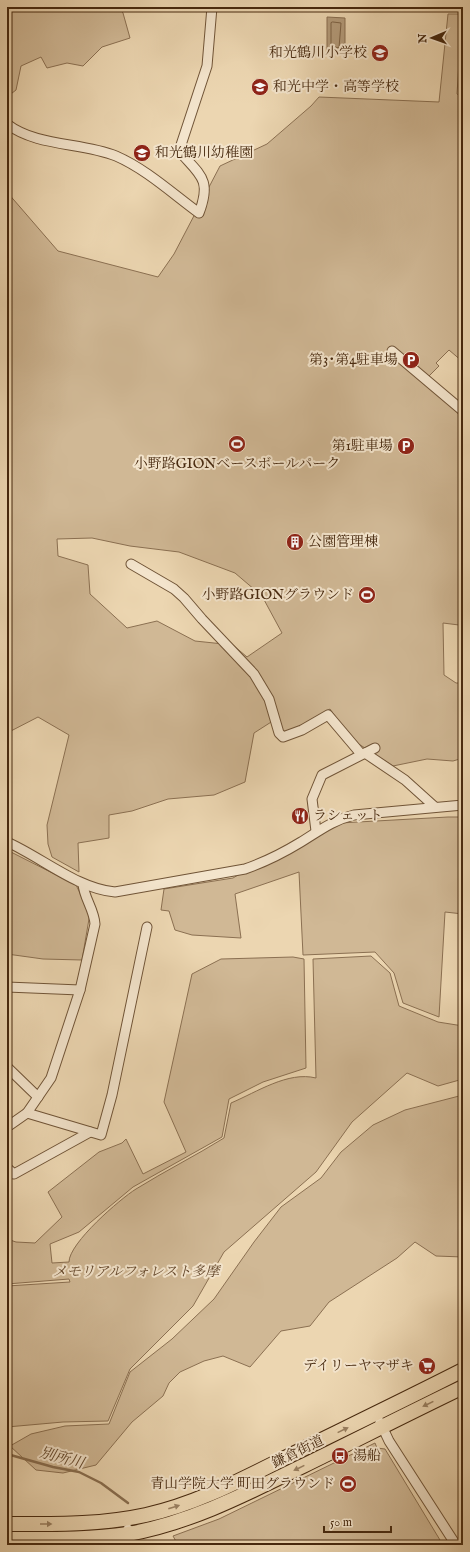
<svg xmlns="http://www.w3.org/2000/svg" width="470" height="1552" font-family="'IM FELL English','Noto Serif JP',serif">
  <style>
    .green { fill: #d0b895; stroke: #8b7052; fill-rule: evenodd }
    .water { fill: #b49b7a; stroke: #886d4f }
    .lines { fill: none; stroke-linecap: round; stroke-linejoin: round }
    .shore { stroke: #7d6244; stroke-width: 1 }
    .stream { stroke: #886d4f; stroke-width: 2.5 }
    .minor-casing { stroke: #705437; stroke-width: 11 }
    .primary-casing { stroke: #46280e; stroke-width: 16 }
    .minor { stroke: #f3e4cc; stroke-width: 9 }
    .primary { stroke: #ecd6b1; stroke-width: 14 }
    .oneway { fill: #997f60 }
    .labels { text-anchor: middle; dominant-baseline: central; stroke-width: 4; stroke-linejoin: round; paint-order: stroke }
    .poi-label { font-size: 14px; fill: #46280e; stroke: #f3e4cc; text-anchor: end }
    .park-label { font-size: 14px; font-style: italic; fill: #624529; stroke: #f3e4cc }
    .street-label { font-size: 14px; fill: #46280e; stroke: #f3e4cc }
    .water-label { font-size: 15px; font-style: italic; fill: #624529; stroke: #f3e4cc }
  </style>
  <rect width="100%" height="100%" fill="#ecd6b1"/>
  <filter id="stains"><feTurbulence type="fractalNoise" baseFrequency=".005" numOctaves="4"/><feColorMatrix values="0 0 0 0 .2 0 0 0 0 .09 0 0 0 0 .02 0 0 0 .5 -.17"/></filter>
  <radialGradient id="worn" r=".72"><stop offset=".6" stop-color="#630" stop-opacity="0"/><stop offset="1" stop-color="#630" stop-opacity=".3"/></radialGradient>
  <g class="green">
    <polygon points="7,7 119,7 123,13 130,38 102,47 83,66 67,63 47,68 41,57 21,66 16,90 7,97"/>
    <path d="M448 14H462L457 94 463 98V362L449 350 436 363 439 366 425 380 463 414V629L459 625 443 623 444 675 456 683H463V758L453 761 427 759 393 766 351 739 330 709 300 726 285 732 282 729 279 717 254 733 245 782 214 795 168 799 132 811 109 815V838L78 843 79 872 52 857 48 844 47 825 69 735 38 717 7 733V192L58 251 158 277 174 254 220 166 267 144 311 106 319 97 439 102ZM92 538 130 546 179 552 235 573 262 596 282 633 247 657 233 645 195 641 157 621 127 628 90 594 88 565 58 556 57 539Z"/>
    <polygon points="448,817 463,817 463,914 445,912 439,1017 403,1003 394,973 375,952 303,955 299,872 235,894 241,938 192,935 175,930 169,911 161,910 164,889 233,878 270,856 340,823"/>
    <polygon points="7,850 76,885 90,913 82,960 43,959 7,954"/>
    <path d="M371 956 390 973 399 1006 438 1022 463 1026V1079L438 1086 407 1073 352 1122 316 1172 224 1252 193 1306 130 1369 108 1421 63 1422 7 1427V1286L70 1282 69 1279 7 1284V1239L16 1242 35 1243 62 1217 48 1192 99 1152 122 1143 126 1139 143 1174 186 1152 164 1102 192 974 221 959 293 957 304 959 306 1068 263 1082 229 1099 222 1137 133 1187 79 1232 50 1244 52 1263 69 1262C69 1243 120 1199 136 1189 165 1171 195 1156 224 1138L231 1103C257 1092 288 1071 316 1078L313 959Z"/>
    <polygon points="463,1095 463,1257 436,1256 415,1242 397,1258 329,1302 310,1326 281,1331 250,1367 223,1356 204,1361 180,1372 169,1383 163,1396 132,1422 96,1465 63,1473 36,1470 10,1446 31,1434 65,1426 109,1424 130,1372 172,1339 214,1299 254,1242 281,1207 321,1178 341,1152 373,1125 405,1110"/>
    <polygon points="375,1443 377,1448 385,1449 443,1545 178,1545 173,1536 219,1519"/>
  </g>
  <polygon class="water" points="327,17 345,18 345,52 327,51"/>
  <g class="lines">
    <polygon class="shore" points="333,22 341,23 339,48 331,46 331,23"/>
    <polyline class="stream" points="7,1454 53,1467 79,1472 101,1483 128,1503"/>
    <defs>
      <g id="minor">
        <path d="M7 124C37 147 82 142 116 156 146 169 173 194 199 213 212 179 200 175 179 151L207 66 212 7"/>
        <polyline points="392,351 463,411"/>
        <polyline points="131,564 174,589 184,598 202,619 254,674 269,699 279,733 283,737 302,730 328,715 361,754"/>
        <polyline points="365,753 405,780 435,807"/>
        <polyline points="316,831 312,799 322,775 375,748"/>
        <path d="M7 842C41 857 78 889 115 892L245 869C265 862 283 853 301 842 319 831 333 820 354 815L463 805"/>
        <polyline points="7,987 80,990"/>
        <polyline points="7,1067 38,1097"/>
        <polyline points="27,1113 101,1135 112,1095 147,927"/>
        <path d="M7 1127 27 1113 51 1078 80 990 95 924C94 909 84 898 83 884"/>
        <polyline points="7,1168 14,1174 90,1132"/>
        <polyline points="380,1422 389,1441 456,1545"/>
        <polyline points="128,1529 130,1545"/>
      </g>
      <g id="primary">
        <path d="M7 1524C54 1524 100 1525 146 1515 200 1503 248 1476 297 1452 352 1425 408 1398 463 1370"/>
        <path d="M7 1539C47 1539 88 1540 128 1534 190 1523 246 1494 303 1466 356 1440 409 1413 463 1387"/>
      </g>
    </defs>
    <use href="#minor" class="minor-casing"/>
    <use href="#primary" class="primary-casing"/>
    <use href="#minor" class="minor"/>
    <use href="#primary" class="primary"/>
  </g>
  <defs><path id="oneway-solid" d="M-6-.8H1V-3.2L6.5 0L1 3.2V.8H-6Z"/></defs>
  <g class="oneway">
    <use href="#oneway-solid" transform="translate(428 1404) rotate(154)"/>
    <use href="#oneway-solid" transform="translate(343 1430) rotate(-26)"/>
    <use href="#oneway-solid" transform="translate(299 1468) rotate(154)"/>
    <use href="#oneway-solid" transform="translate(174 1507) rotate(-18)"/>
    <use href="#oneway-solid" transform="translate(46 1524)"/>
  </g>
  <defs>
    <symbol id="school-disc" viewBox="-11 -11 22 22"><circle r="9.5" fill="#8f2418" stroke="#f3e4cc"/><path d="M0-5L7-2L0 1L-7-2ZM-4 1L0 2.5L4 1V4Q0 6-4 4Z" fill="#fff"/></symbol>
    <symbol id="parking-disc" viewBox="-11 -11 22 22"><circle r="9.5" fill="#8f2418" stroke="#f3e4cc"/><path d="M-3.5-5.5H1a3.5 3.5 0 0 1 0 7H-1V5.5H-3.5ZM-1-3.4V-.6H.8a1.4 1.4 0 0 0 0-2.8Z" fill="#fff"/></symbol>
    <symbol id="stadium-disc" viewBox="-11 -11 22 22"><circle r="9.5" fill="#8f2418" stroke="#f3e4cc"/><path d="M0-5a6.5 5 0 1 0 0 10a6.5 5 0 1 0 0-10ZM-3.5-1.8h7v3.6h-7Z" fill="#fff"/></symbol>
    <symbol id="building-disc" viewBox="-11 -11 22 22"><circle r="9.5" fill="#8f2418" stroke="#f3e4cc"/><path d="M-4-6H4V6H1V3H-1V6H-4ZM-2.5-4.3h1.7v1.8h-1.7ZM.8-4.3h1.7v1.8H.8ZM-2.5-1h1.7V.8h-1.7ZM.8-1h1.7V.8H.8Z" fill="#fff"/></symbol>
    <symbol id="restaurant-disc" viewBox="-11 -11 22 22"><circle r="9.5" fill="#8f2418" stroke="#f3e4cc"/><path d="M-5-6h1v4h1v-4h1v4h1v-4h1v5L-1.5 .5V6h-2V.5L-5-1ZM5-6V6H3V1.5H1.5Q1.5-4 5-6Z" fill="#fff"/></symbol>
    <symbol id="supermarket-disc" viewBox="-11 -11 22 22"><circle r="9.5" fill="#8f2418" stroke="#f3e4cc"/><path d="M-6-5.5h2.5l.6 2H6L4.5 2H-2.5L-4.4-4H-6ZM-1.5 3.2a1.3 1.3 0 1 0 .1 0ZM3 3.2a1.3 1.3 0 1 0 .1 0Z" fill="#fff"/></symbol>
    <symbol id="bus-disc" viewBox="-11 -11 22 22"><circle r="9.5" fill="#8f2418" stroke="#f3e4cc"/><path d="M-5-6H5V4H4V6H2V4H-2V6H-4V4H-5ZM-3.5-4V0h7V-4ZM-3.5 1.2v1.5H-2V1.2ZM2 1.2v1.5H3.5V1.2Z" fill="#fff"/></symbol>
  </defs>
  <g fill-rule="evenodd">
    <use href="#school-disc" x="370" y="43" width="20" height="20"/>
    <use href="#school-disc" x="250" y="77" width="20" height="20"/>
    <use href="#school-disc" x="132" y="143" width="20" height="20"/>
    <use href="#parking-disc" x="401" y="350" width="20" height="20"/>
    <use href="#stadium-disc" x="227" y="434" width="20" height="20"/>
    <use href="#parking-disc" x="396" y="436" width="20" height="20"/>
    <use href="#building-disc" x="285" y="532" width="20" height="20"/>
    <use href="#stadium-disc" x="357" y="585" width="20" height="20"/>
    <use href="#restaurant-disc" x="290" y="806" width="20" height="20"/>
    <use href="#supermarket-disc" x="417" y="1356" width="20" height="20"/>
    <use href="#bus-disc" x="330" y="1446" width="20" height="20"/>
    <use href="#stadium-disc" x="338" y="1474" width="20" height="20"/>
  </g>
  <g class="labels">
    <g class="poi-label">
      <text x="367" y="53">和光鶴川小学校</text>
      <text x="273" y="87" text-anchor="start">和光中学・高等学校</text>
      <text x="155" y="153" text-anchor="start">和光鶴川幼稚園</text>
      <text x="398" y="360">第3･第4駐車場</text>
      <text x="393" y="446">第1駐車場</text>
      <text x="237" y="464" text-anchor="middle">小野路GIONベースボールパーク</text>
      <text x="308" y="542" text-anchor="start">公園管理棟</text>
      <text x="354" y="595">小野路GIONグラウンド</text>
      <text x="313" y="816" text-anchor="start">ラシェット</text>
      <text x="414" y="1366">デイリーヤマザキ</text>
      <text x="353" y="1456" text-anchor="start">湯船</text>
      <text x="335" y="1484">青山学院大学 町田グラウンド</text>
    </g>
    <g class="park-label">
      <text x="136" y="1272">メモリアルフォレスト多摩</text>
    </g>
    <g class="street-label">
      <text transform="translate(298 1452) rotate(-26)">鎌倉街道</text>
    </g>
    <g class="water-label">
      <text transform="translate(62 1458) rotate(15)">別所川</text>
    </g>
  </g>
  <rect width="470" height="1552" fill="none" stroke="#ecd6b1" stroke-width="24"/>
  <rect x="8" y="8" width="454" height="1536" fill="none" stroke="#46280e" stroke-width="2"/>
  <rect x="12" y="12" width="446" height="1528" fill="none" stroke="#46280e"/>
  <g transform="translate(432 38) rotate(268)" stroke="#f3e4cc" stroke-width="3" paint-order="stroke">
  <path d="M0-3L7 15L0 10L-7 15Z" fill="#46280e"/>
  <text y="-6" font-size="11" font-weight="bold" text-anchor="middle" fill="#46280e">N</text>
  </g>
  <path d="M324 1526v6h67v-6" fill="none" stroke="#46280e" stroke-width="2"/>
  <text x="330" y="1526" font-size="12" fill="#46280e" stroke="#f3e4cc" stroke-width="3" paint-order="stroke">50 m</text>
  <rect width="100%" height="100%" filter="url(#stains)"/>
  <rect width="100%" height="100%" fill="url(#worn)"/>
</svg>
